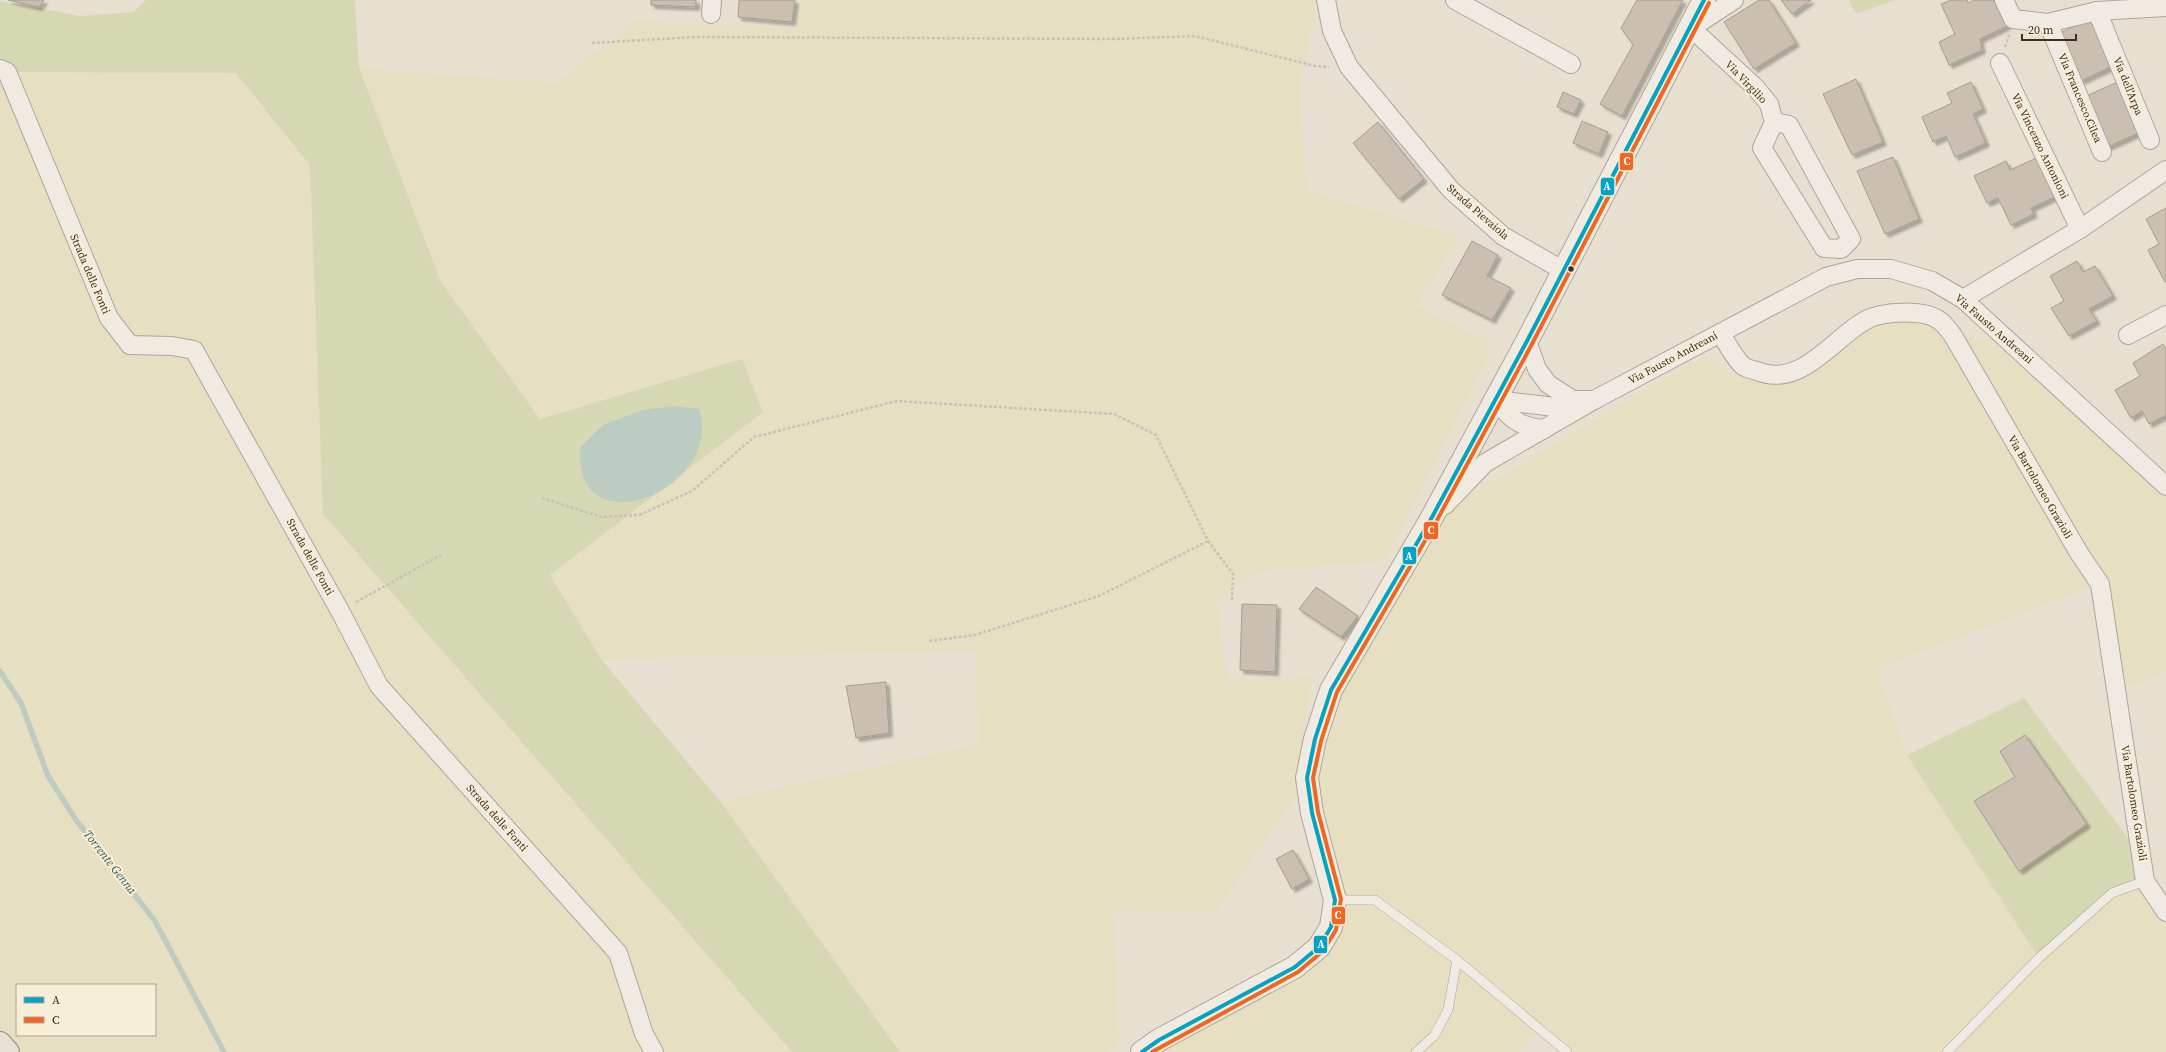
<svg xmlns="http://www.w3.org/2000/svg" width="2166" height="1052" font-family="'Source Serif 4',serif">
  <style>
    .farmland { fill: #e6dfc2; fill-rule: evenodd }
    .green { fill: #d6d7b3 }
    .water { fill: #bcccc2 }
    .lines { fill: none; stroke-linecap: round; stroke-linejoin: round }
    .stream { stroke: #bcccc2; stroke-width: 5.5 }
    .building { fill: #cbbfb2; stroke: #a89c90; filter: url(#shadow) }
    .service-casing { stroke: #ada599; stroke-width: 10 }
    .minor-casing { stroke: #ada599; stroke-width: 20 }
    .tertiary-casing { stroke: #ada599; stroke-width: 24 }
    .primary-casing { stroke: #928b80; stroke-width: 24 }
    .path { stroke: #c8c2b9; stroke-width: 2.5; stroke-dasharray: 3 2; stroke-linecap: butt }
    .service { stroke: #efebe3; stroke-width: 9 }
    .minor { stroke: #efebe3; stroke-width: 18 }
    .tertiary { stroke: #efebe3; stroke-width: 22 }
    .primary { stroke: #e6e1d4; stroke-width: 22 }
    .bus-1-casing { stroke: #f7eed8; stroke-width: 7 }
    .bus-2-casing { stroke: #f7eed8; stroke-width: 7 }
    .bus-1 { stroke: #03a3c5; stroke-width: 4 }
    .bus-2 { stroke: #f26522; stroke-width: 4 }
    .bus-dot { fill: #3d2e20; stroke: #f7eed8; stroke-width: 1.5 }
    .labels { text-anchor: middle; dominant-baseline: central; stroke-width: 4; stroke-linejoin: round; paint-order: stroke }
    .street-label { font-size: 11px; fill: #3d2e20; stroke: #f7eed8 }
    .water-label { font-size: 12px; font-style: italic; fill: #2f5d5a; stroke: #f7eed8 }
    .line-badge { stroke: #f7eed8; stroke-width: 1.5 }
    .badge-label { font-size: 11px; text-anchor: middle; font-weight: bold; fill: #fff }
  </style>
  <defs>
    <filter id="shadow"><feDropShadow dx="3.5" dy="3.5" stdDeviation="1" flood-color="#0004"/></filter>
  </defs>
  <rect width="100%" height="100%" fill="#e7e0d1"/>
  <g class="farmland">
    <polygon points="803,0 1317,0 1299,84 1307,191 1459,236 1417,306 1486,340 1488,359 1384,561 1261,571 1216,600 1228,679 1312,678 1294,799 1216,912 1113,910 1119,1040 1109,1052 900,1052 720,801 979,744 975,651 601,659 550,575 763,412 742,359 540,419 441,282 359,68 557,83 635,21 795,28"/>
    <path d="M0 71 236 73 310 165 323 514 792 1052H8L0 1043ZM17 985H155V1035H17Z"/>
    <polygon points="1901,313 1952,334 1989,340 2166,488 2166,671 2117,692 2099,584 1876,669 1907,755 2039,958 2112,893 2145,881 2166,910 2166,1052 1567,1052 1540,1029 1517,1052 1142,1052 1231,1000 1331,927 1312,813 1315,739 1431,519 1607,412 1690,363 1707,356 1732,374 1762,384 1807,377 1884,315"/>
  </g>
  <g class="green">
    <polygon points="146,0 355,0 359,68 441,282 540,419 742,359 763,412 550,575 601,659 720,801 900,1052 792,1052 323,514 310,165 236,73 7,72 0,69 0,1 80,16 133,12"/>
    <polygon points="1849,0 1895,0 1856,14"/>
    <polygon points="2024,698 2142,857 2145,881 2112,893 2039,958 1907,755"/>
  </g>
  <path class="water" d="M675 406 699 409C725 489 574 551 580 448L603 425 643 410Z"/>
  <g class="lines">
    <polyline class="stream" points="0,671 21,703 48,776 76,820 155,921 224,1052"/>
  </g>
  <g class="building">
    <polygon points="8,0 44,0 39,7"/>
    <polygon points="651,0 696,0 696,7 651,5"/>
    <polygon points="739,0 795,0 792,22 738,17"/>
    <polygon points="1637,0 1683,0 1622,116 1600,104 1633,45 1621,28"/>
    <polygon points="1759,0 1769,0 1796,43 1754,69 1724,22"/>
    <polygon points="1781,0 1811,0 1792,14"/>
    <polygon points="1951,0 1967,0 1968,3 1974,0 1995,0 2007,26 1980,39 1982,50 1949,65 1939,42 1955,34 1941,4"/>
    <polygon points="2094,17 2117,64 2081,81 2058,34"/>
    <polygon points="1856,79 1883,142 1852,155 1823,94"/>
    <polygon points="2120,81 2143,131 2107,147 2084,97"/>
    <polygon points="1971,82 1983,109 1973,114 1986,143 1955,157 1946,136 1933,142 1922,117 1952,103 1947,93"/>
    <polygon points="1563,92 1581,100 1574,114 1557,107"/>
    <polygon points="1582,121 1608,132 1599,154 1573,143"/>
    <polygon points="1378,122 1424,179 1399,199 1353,143"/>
    <polygon points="2043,155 2061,194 2031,208 2034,214 2011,225 1998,198 1987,203 1974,176 2006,161 2010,170"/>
    <polygon points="1893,157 1919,219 1885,234 1857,171"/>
    <polygon points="2166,208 2166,281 2165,282 2148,250 2159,244 2146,219"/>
    <polygon points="1472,241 1498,255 1487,276 1511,288 1492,320 1442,295"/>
    <polygon points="2077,261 2083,272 2095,266 2113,296 2089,309 2097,321 2069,336 2051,308 2064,301 2050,276"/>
    <polygon points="2163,344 2166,349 2166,415 2149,424 2142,411 2131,418 2115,390 2140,376 2133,363"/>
    <polygon points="1316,587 1358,616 1341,637 1299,609"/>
    <polygon points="1242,604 1277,605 1275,672 1240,670"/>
    <polygon points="886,682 889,733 856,738 846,686"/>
    <polygon points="2025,735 2087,824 2019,871 1974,801 2015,777 2000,751"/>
    <polygon points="1293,850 1309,879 1292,889 1276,859"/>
  </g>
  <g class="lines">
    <defs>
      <g id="service">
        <polyline points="1335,900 1375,900 1457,960 1567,1052"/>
        <polyline points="1416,1052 1434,1036 1448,1010 1457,960"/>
        <polyline points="1947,1052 2039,958 2112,893 2145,881"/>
      </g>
      <g id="minor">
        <polyline points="1326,0 1332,31 1349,67 1451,190 1503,236 1564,271"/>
        <polyline points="1455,0 1571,64"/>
        <polyline points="1734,0 1691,28 1755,87 1769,104 1774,122 1762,148 1824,248 1841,249 1851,239 1789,125 1774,122"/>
        <polyline points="2004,0 2013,19 2048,23 2097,11 2166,7"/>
        <polyline points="2097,11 2150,140"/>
        <polyline points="711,14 712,0"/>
        <polyline points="2048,23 2102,152"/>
        <polyline points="2000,63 2080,229"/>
        <polyline points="0,69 7,72 109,318 130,345 172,346 194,350 340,611 379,686 618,953 644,1034 654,1052"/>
        <polyline points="1963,299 2080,229 2166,170"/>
        <path d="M1720 333C1727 343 1734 358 1743 366 1746 368 1753 370 1757 371 1801 389 1833 338 1866 320 1883 311 1925 309 1940 321 1945 324 1948 330 1952 334L2079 553 2100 584 2145 881 2166 912"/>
        <polyline points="2128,335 2166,315"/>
        <polyline points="1527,341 1537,369 1548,384 1573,400 1594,400"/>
        <polyline points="1495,400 1555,407 1573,400"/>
        <path d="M1495 400C1511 419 1519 427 1544 429"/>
        <polyline points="1445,505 1485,463 1594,400 1826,277 1857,269 1891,269 1932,281 1963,299 2166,486"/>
      </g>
      <polyline id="tertiary" points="1142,1052 1159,1040 1295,967 1319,947 1331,927 1335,900 1312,813 1307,778 1315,739 1331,690 1431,519 1527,341 1704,0"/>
      <polyline id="primary" points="0,1043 8,1052"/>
    </defs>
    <use href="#service" class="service-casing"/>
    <use href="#minor" class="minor-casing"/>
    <use href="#tertiary" class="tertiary-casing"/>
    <use href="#primary" class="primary-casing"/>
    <g class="path">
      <polyline points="592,43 696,37 1114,39 1195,36 1315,66 1329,67"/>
      <polyline points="2005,47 2009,35"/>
      <polyline points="542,498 602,517 639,515 692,491 754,437 897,401 1114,414 1156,435 1208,541 1233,574 1232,601"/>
      <polyline points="356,602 441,555"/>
      <polyline points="929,641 975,635 1099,596 1208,541"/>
    </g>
    <use href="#service" class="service"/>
    <use href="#minor" class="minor"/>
    <use href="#tertiary" class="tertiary"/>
    <use href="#primary" class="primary"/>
    <defs>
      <polyline id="bus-1" points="1142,1052 1159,1040 1295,967 1319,947 1331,927 1335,900 1312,813 1307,778 1315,739 1331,690 1431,519 1527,341 1704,0"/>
      <polyline id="bus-2" points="1152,1052 1298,972 1323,951 1336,930 1341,899 1318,812 1313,778 1321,741 1337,692 1436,522 1532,344 1709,3"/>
    </defs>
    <use href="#bus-1" class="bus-1-casing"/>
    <use href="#bus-2" class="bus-2-casing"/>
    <use href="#bus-1" class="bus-1"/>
    <use href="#bus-2" class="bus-2"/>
  </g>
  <circle class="bus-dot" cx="1571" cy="269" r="3.5"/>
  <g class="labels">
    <g class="street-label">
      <text transform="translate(1746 82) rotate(46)">Via Virgilio</text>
      <text transform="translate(2128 86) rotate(68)">Via dell'Arpa</text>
      <text transform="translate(2080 98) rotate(67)">Via Francesco.Cilea</text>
      <text transform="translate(2040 146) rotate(64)">Via Vincenzo Antonioni</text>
      <text transform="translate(1478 212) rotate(41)">Strada Pievaiola</text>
      <text transform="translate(90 274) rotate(67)">Strada delle Fonti</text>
      <text transform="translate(1994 329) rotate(41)">Via Fausto Andreani</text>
      <text transform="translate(1673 358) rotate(-28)">Via Fausto Andreani</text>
      <text transform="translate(2040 487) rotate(60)">Via Bartolomeo Grazioli</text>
      <text transform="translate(310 557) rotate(61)">Strada delle Fonti</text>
      <text transform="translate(2134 803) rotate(81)">Via Bartolomeo Grazioli</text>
      <text transform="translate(497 818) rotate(48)">Strada delle Fonti</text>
    </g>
    <g class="water-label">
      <text transform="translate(110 862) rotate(52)">Torrente Genna</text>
    </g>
  </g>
  <g class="line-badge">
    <rect x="1619" y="152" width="15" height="19" rx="4" fill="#f26522"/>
    <rect x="1600" y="177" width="15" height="19" rx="4" fill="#03a3c5"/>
    <rect x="1423" y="521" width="16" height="19" rx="4" fill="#f26522"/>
    <rect x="1402" y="546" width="15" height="19" rx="4" fill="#03a3c5"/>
    <rect x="1331" y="906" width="15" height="19" rx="4" fill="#f26522"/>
    <rect x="1313" y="935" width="15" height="19" rx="4" fill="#03a3c5"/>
  </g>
  <g class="badge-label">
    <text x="1627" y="165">C</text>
    <text x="1607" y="190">A</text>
    <text x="1431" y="534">C</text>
    <text x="1409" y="560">A</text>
    <text x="1338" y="919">C</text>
    <text x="1321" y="948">A</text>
  </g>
  <rect x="16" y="984" width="140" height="52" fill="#f7eed8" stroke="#ada18e"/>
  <rect x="24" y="997" width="20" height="6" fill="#03a3c5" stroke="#ada18e"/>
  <text x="52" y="1004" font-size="12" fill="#3d2e20">A</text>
  <rect x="24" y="1017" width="20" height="6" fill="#f26522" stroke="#ada18e"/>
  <text x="52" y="1024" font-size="12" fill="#3d2e20">C</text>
  <path d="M2022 34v6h54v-6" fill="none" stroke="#3d2e20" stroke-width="2"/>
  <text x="2028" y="34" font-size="12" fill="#3d2e20" stroke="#f7eed8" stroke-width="3" paint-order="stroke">20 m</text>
</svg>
